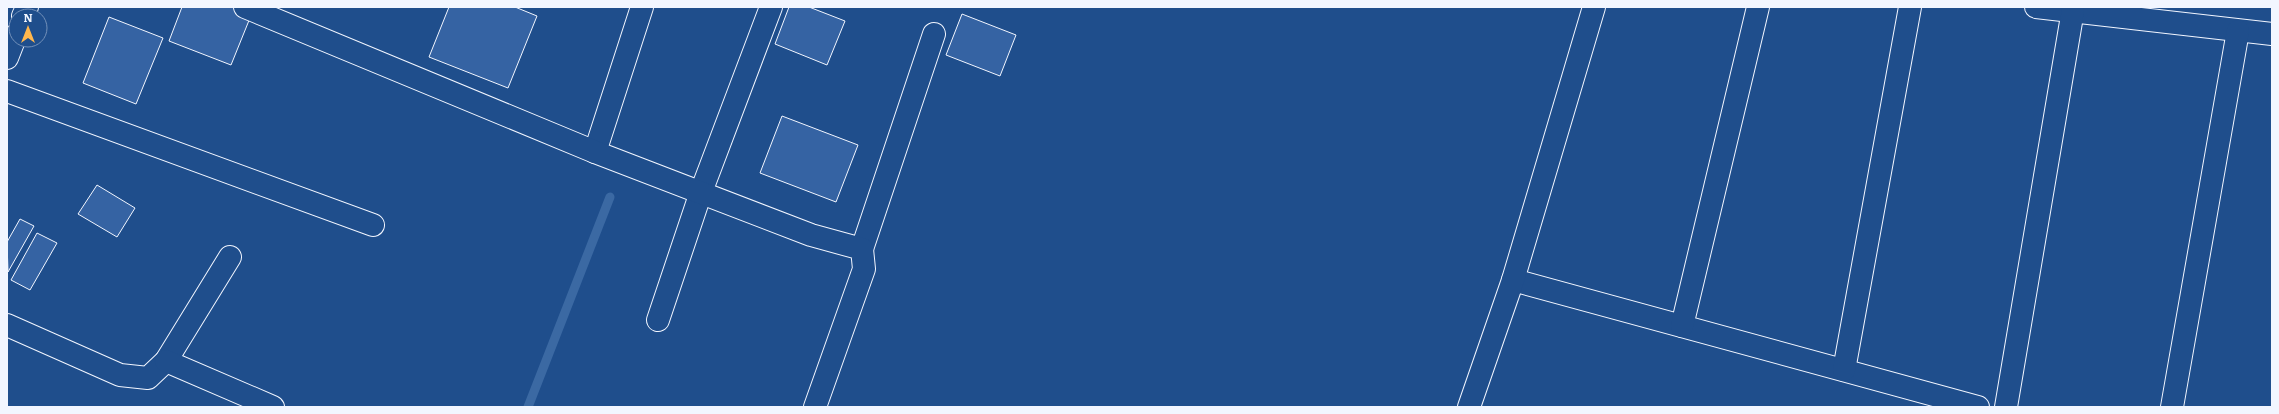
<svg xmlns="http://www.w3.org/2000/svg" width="2279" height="414" font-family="Literata,serif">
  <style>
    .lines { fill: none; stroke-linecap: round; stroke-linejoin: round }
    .stream { stroke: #3b69a3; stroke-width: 9 }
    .building { fill: #3563a3; stroke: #f2f6ff }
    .street-casing { stroke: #f2f6ff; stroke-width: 24 }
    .secondary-casing { stroke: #f2f6ff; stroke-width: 24 }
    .street { stroke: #1f4e8c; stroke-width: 22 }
    .secondary { stroke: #1f4e8c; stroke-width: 22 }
  </style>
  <rect width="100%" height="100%" fill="#1f4e8c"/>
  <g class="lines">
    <polyline class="stream" points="528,407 610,197"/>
  </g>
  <g class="building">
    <polygon points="182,7 238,7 252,13 231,65 169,41"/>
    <polygon points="449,7 515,7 537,16 508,88 429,57"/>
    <polygon points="789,7 809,7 845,21 827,65 775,44"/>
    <polygon points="962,14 1016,35 1000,76 946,55"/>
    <polygon points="109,17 163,38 136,104 83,83"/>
    <polygon points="782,116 858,145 836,202 760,173"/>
    <polygon points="97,185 135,208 117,237 78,214"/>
    <polygon points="20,219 34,226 8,272 7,242"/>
    <polygon points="37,233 57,243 30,290 11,280"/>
  </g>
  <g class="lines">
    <defs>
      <g id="street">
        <polyline points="2036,7 2272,34"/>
        <polyline points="23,16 27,7"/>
        <polyline points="7,58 16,35"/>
        <polyline points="7,91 373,225"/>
        <polyline points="595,152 642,7"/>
        <polyline points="862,249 934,34"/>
        <polyline points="1513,280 1978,407"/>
        <polyline points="658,320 701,192 771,7"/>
        <polyline points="7,325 120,375 148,378 166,361 230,257"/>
        <polyline points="1682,326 1758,7"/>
        <polyline points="166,361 273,407"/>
        <polyline points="1844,370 1910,7"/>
        <polyline points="1469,407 1513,280 1594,7"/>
        <polyline points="2006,407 2073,10"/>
        <polyline points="2172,407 2238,31"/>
      </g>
      <polyline id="secondary" points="245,7 595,152 811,235 862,249 864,269 815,407"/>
    </defs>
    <use href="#street" class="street-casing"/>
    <use href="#secondary" class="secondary-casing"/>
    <use href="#street" class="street"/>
    <use href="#secondary" class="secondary"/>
  </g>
  <rect width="2279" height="414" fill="none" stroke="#f2f6ff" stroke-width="16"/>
  <g transform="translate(28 28)"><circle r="19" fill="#1f4e8c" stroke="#7391ba"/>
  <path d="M0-3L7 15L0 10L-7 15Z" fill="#ffb74d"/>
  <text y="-6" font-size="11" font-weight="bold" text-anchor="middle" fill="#f2f6ff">N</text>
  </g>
</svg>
